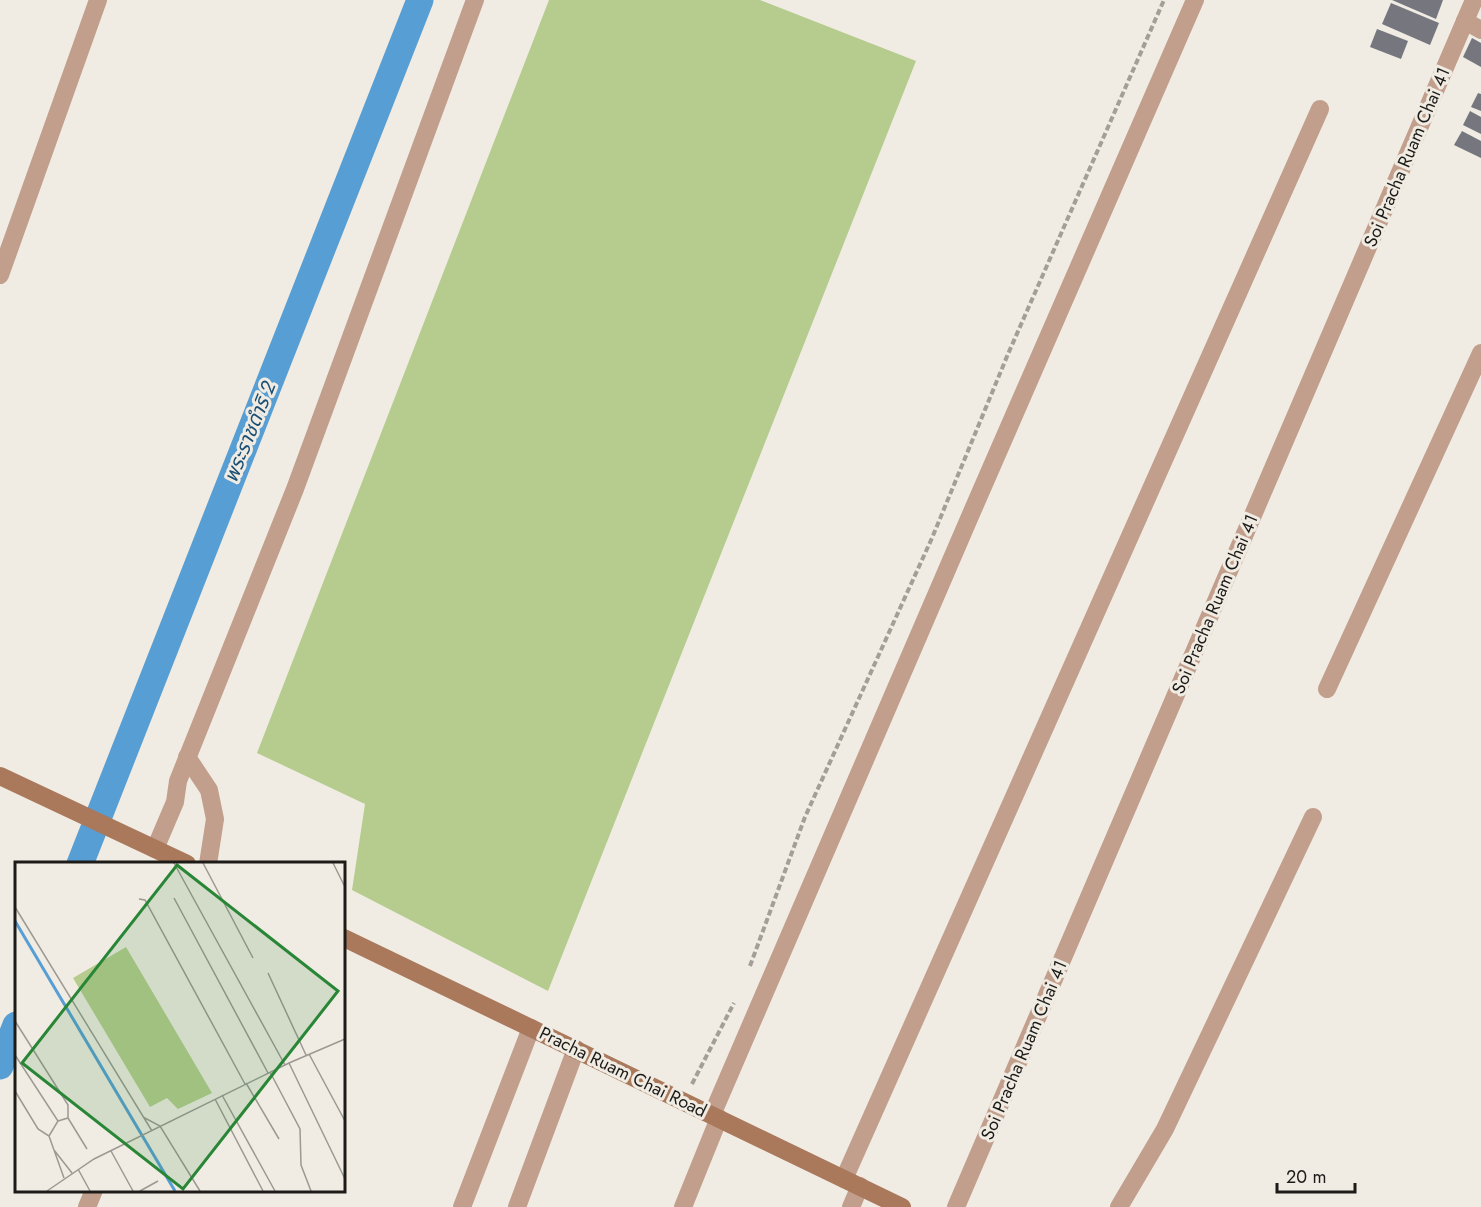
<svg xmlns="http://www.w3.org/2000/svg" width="1481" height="1207" font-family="Jost,'Noto Sans Thai',sans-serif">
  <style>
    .green { fill: #b5cc8e }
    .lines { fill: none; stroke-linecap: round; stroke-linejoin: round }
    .canal { stroke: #579ed4; stroke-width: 27 }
    .building { fill: #75767e }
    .path { stroke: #a29e98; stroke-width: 4; stroke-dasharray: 6 3; stroke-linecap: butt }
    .street { stroke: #c19f8c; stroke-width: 18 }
    .secondary { stroke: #aa795c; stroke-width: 18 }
    .labels { text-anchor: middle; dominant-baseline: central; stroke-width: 6; stroke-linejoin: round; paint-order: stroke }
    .street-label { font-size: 18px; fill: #1d1b18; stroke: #f0ece3 }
    .water-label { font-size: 20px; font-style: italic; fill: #1b5075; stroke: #f0ece3 }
    .inset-river { fill: none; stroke: #579ed4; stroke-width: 3 }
    .inset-road { fill: none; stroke: #9c9892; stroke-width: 1.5 }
    .view { fill: #2a8637; fill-opacity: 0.15; stroke: #2a8637; stroke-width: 3 }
    .inset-edge { fill: none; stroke: #1d1b18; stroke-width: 3 }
  </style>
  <rect width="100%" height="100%" fill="#f0ece3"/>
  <polygon class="green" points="549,0 760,0 916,61 548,991 352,890 365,804 257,753"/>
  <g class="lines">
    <g class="canal">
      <polyline points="80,864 420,0"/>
      <polyline points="0,1066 16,1025"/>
    </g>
  </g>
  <g class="building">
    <polygon points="1392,0 1443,0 1436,19"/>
    <polygon points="1391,3 1439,23 1430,45 1382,24"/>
    <polygon points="1377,29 1408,41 1401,59 1370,47"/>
    <polygon points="1472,38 1481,43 1481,67 1463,57"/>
    <polygon points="1478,93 1481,94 1481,111 1471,107"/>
    <polygon points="1470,111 1481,117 1481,134 1463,125"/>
    <polygon points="1462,131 1481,141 1481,158 1454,145"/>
  </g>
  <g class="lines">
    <g class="path">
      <polyline points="750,966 805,817 932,538 1008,354 1164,0"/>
      <polyline points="692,1084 734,1003"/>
    </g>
    <g class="street">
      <polyline points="1465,21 1481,30"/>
      <polyline points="0,275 98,0"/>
      <polyline points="1327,689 1481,353"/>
      <polyline points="187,757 209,790 215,819 208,864"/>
      <polyline points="155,849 175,802 178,781 295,489 475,0"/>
      <polyline points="712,1115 971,514 1195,0"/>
      <polyline points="844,1179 1320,109"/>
      <polyline points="87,1207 94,1190"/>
      <polyline points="462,1207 531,1028"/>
      <polyline points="517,1207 576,1049"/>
      <polyline points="683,1207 719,1118"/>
      <polyline points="851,1207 860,1186"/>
      <polyline points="956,1207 1474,0"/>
      <polyline points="1119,1207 1165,1129 1313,817"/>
    </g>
    <g class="secondary">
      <polyline points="0,776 187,864"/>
      <polyline points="344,938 902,1207"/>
    </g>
  </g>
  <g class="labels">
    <g class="street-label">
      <text transform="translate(1407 157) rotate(-67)">Soi Pracha Ruam Chai 41</text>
      <text transform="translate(1215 604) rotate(-67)">Soi Pracha Ruam Chai 41</text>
      <text transform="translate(1024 1050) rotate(-67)">Soi Pracha Ruam Chai 41</text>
      <text transform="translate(623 1072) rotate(26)">Pracha Ruam Chai Road</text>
    </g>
    <g class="water-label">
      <text transform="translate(250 432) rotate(-68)">พระราชดำริ 2</text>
    </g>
  </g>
  <g transform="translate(15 862)">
    <rect width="330" height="330" fill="#f0ece3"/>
    <path d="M111 85 197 231 163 247 152 236 135 245 58 116Z" fill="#b5cc8e"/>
    <path class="inset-river" d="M0 59 160 329"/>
    <path class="inset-road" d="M159 1 270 203M188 1 238 96M318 1 330 25M159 36 253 211M124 37 130 38 230 222M0 45 137 269M253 111 291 193M0 159 53 243V256M294 192 330 259M0 193 43 259 34 274M274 201 330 317M255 210 285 267 286 303 296 329M231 221 264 277M0 229 23 267 34 274 49 316M207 233 260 329M200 237 248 329M128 255 145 264 185 329M43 259 53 256 72 287M39 288 57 311M96 289 118 329M63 307 75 329M32 329 79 297 274 201 330 177M125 329 143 319"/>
    <path class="view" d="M162 3 323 129 168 327 7 201Z"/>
    <rect width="330" height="330" class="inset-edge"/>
  </g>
  <path d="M1277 1183v9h78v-9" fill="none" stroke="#1d1b18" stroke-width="3"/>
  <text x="1286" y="1183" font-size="18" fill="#1d1b18" stroke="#f0ece3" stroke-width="4.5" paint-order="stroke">20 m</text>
</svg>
